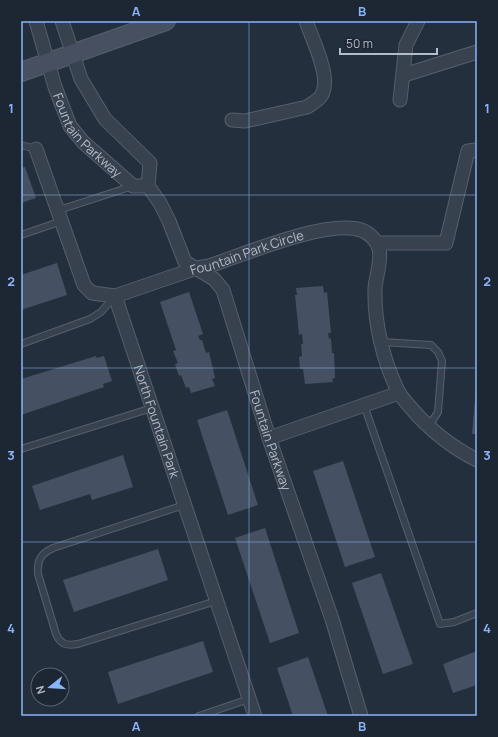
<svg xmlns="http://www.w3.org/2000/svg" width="498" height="737" font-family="Manrope,sans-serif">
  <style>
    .building { fill: #455162 }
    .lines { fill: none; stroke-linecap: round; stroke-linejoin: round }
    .service-casing { stroke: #565f6c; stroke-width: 8 }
    .minor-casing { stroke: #565f6c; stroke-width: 15 }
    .secondary-casing { stroke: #565f6c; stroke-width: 20 }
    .service { stroke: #38414e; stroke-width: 6 }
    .minor { stroke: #38414e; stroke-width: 13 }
    .secondary { stroke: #465061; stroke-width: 18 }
    .grid { fill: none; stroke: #8ab4f8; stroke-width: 1; stroke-opacity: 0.55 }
    .labels { text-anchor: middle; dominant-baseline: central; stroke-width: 3; stroke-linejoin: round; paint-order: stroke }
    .street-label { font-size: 13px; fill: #b4bcc9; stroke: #1d2633 }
    .neatline { fill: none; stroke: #8ab4f8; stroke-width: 1.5 }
    .grid-label { font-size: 13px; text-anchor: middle; font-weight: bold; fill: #8ab4f8 }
  </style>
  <rect width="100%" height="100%" fill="#242f3e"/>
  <g class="building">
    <polygon points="25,167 36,198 21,203 21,168"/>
    <polygon points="57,263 67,295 21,310 21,275"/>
    <polygon points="323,286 324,293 327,292 331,333 328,333 329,339 331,338 332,353 334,353 335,378 332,379 333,382 305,384 303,369 300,369 299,357 302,356 301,344 303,344 302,334 299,335 295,295 297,295 296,288"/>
    <polygon points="189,292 203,334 198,336 200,340 202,340 206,353 209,352 215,378 212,379 215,386 191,393 189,387 186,388 181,375 179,376 175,364 178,363 173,351 176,350 160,302"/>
    <polygon points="96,356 97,358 104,356 112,381 103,384 104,387 21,415 21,379"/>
    <polygon points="476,388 477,388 477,434 472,434"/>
    <polygon points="227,410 258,505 228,515 197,420"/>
    <polygon points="123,455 133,487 92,500 90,494 40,510 32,486"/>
    <polygon points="343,461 375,557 345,567 313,471"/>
    <polygon points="265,528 299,633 270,643 235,538"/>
    <polygon points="158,549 168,580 74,612 63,580"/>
    <polygon points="381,573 413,664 383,674 352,583"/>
    <polygon points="203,641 213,672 118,704 108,672"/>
    <polygon points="477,651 477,685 453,693 443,664"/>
    <polygon points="308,657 328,716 293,716 277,668"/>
  </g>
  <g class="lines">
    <defs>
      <g id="service">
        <polyline points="21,145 36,149"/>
        <polyline points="59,210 133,186"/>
        <polyline points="21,235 62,221"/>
        <polyline points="381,342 431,345 438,352 442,361 438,412 429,426"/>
        <polyline points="21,344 90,319 101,312 114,297"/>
        <polyline points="364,405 440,624 454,622 477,613"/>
        <polyline points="21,449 152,408"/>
        <path d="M184 505 53 548C40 554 37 561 38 574L56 634C61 645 67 646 78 644L216 601"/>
        <polyline points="199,716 249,699"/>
      </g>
      <g id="minor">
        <path id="s1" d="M36 21 55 87 70 126 83 142 133 186H148"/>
        <path id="s2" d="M62 21 81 79 105 119 150 163 148 186 160 203 169 221 185 262 214 279 223 290 269 438 332 619 361 716"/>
        <polyline points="404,75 477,52"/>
        <polyline points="400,100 406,45 418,21"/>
        <path d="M232 120 245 121 307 107C313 103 321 99 323 92 330 74 312 39 306 21"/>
        <path id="s3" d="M36 149 84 285 92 293 115 296 255 716"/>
        <polyline points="377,243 446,243 468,151 477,150"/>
        <path id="s4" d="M115 296 197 268 209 266C245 254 327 219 361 230 370 233 377 241 379 249 382 261 376 276 375 288 374 323 383 360 398 391 401 397 407 403 411 408 430 430 451 447 477 460"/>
        <polyline points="269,438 399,393"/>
      </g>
      <polyline id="secondary" points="21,72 166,21"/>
    </defs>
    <use href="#service" class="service-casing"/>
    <use href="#minor" class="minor-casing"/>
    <use href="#secondary" class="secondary-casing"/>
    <use href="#service" class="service"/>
    <use href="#minor" class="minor"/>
    <use href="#secondary" class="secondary"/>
  </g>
  <path class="grid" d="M249 21V716M21 195H477M21 368H477M21 542H477"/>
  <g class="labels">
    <g class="street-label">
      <text stroke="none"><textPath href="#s1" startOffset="128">Fountain Parkway</textPath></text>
      <text stroke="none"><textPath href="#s4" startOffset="139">Fountain Park Circle</textPath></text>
      <text stroke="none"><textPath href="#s3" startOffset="311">North Fountain Park</textPath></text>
      <text stroke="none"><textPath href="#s2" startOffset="484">Fountain Parkway</textPath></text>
    </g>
  </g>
  <rect width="498" height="737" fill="none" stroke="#1d2633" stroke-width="44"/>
  <g transform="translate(50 687) rotate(253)"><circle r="19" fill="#1d2633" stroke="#59626f"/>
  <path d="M0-3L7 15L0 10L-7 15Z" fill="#8ab4f8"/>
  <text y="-6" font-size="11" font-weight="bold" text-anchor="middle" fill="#b4bcc9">N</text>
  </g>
  <path d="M340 48v6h97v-6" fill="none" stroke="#b4bcc9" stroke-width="2"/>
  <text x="346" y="48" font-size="12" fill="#b4bcc9" stroke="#1d2633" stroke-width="3" paint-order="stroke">50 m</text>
  <rect x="22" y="22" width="454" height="693" class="neatline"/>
  <g class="grid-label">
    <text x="136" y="16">A</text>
    <text x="362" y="16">B</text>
    <text x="11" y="113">1</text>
    <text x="487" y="113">1</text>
    <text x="11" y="286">2</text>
    <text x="487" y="286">2</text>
    <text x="11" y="460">3</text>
    <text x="487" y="460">3</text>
    <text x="11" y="633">4</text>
    <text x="487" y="633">4</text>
    <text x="136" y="731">A</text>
    <text x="362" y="731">B</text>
  </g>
</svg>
